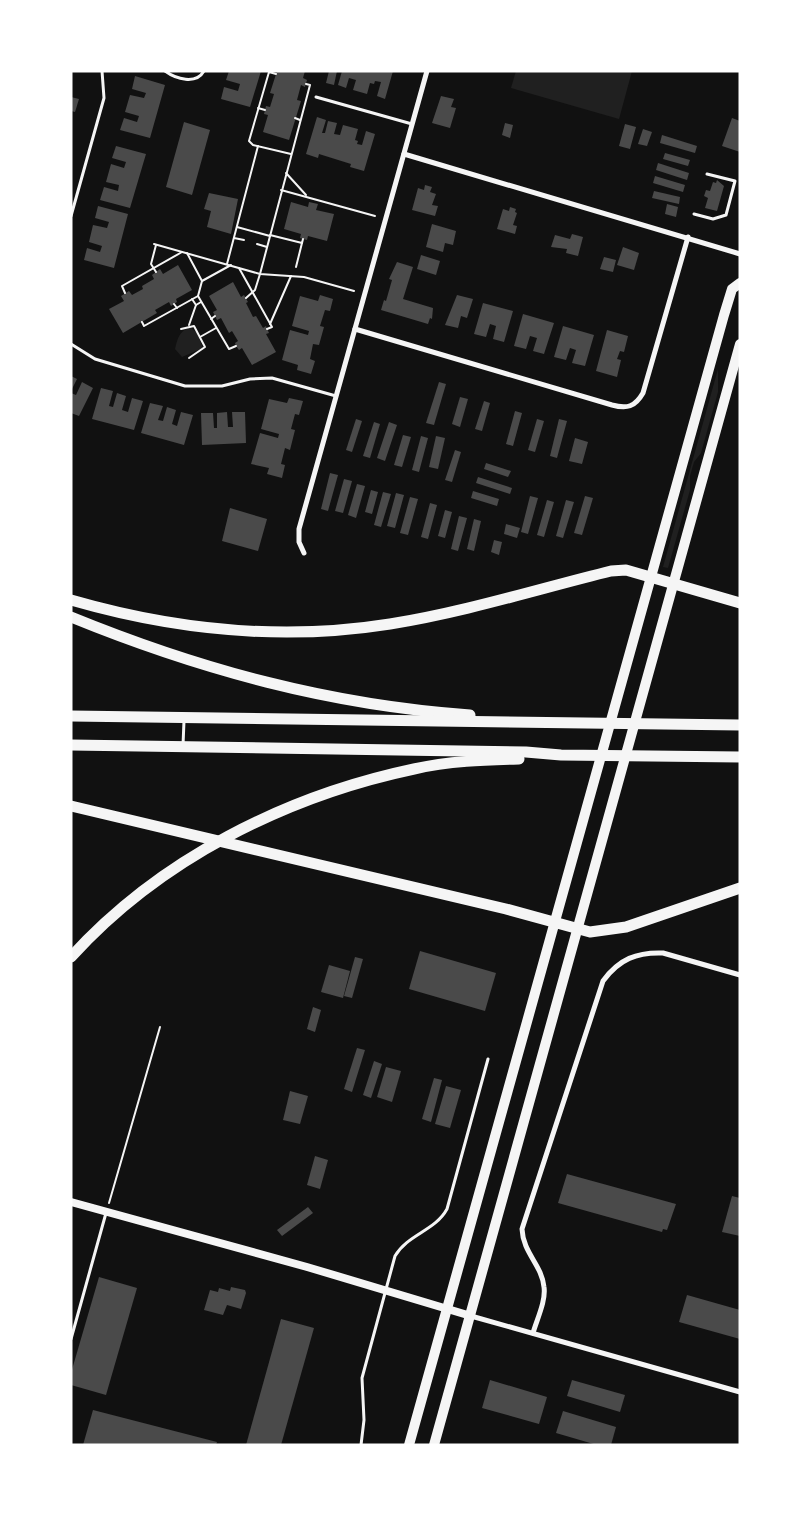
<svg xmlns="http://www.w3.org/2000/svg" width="811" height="1516" font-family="'Golos Text',sans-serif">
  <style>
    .green { fill: #202020 }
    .building { fill: #4a4a4a }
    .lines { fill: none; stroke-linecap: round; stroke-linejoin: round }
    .path { stroke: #f5f5f5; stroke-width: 2 }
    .service { stroke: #f5f5f5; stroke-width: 3 }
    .minor { stroke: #f5f5f5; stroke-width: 5 }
    .tertiary { stroke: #f5f5f5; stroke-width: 8 }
    .primary { stroke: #f5f5f5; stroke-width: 10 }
    .motorway { stroke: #f5f5f5; stroke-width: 11 }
  </style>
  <rect width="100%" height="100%" fill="#111"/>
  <g class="green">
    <polygon points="516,71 632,71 619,119 511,88"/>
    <path d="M190 327 197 333 203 348 182 357 175 349C178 337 179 332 190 327Z"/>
    <polygon points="718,369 718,392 701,453 694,462 690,476 690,490 668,568 663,567"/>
  </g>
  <g class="building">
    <polygon points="229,71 261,71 250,107 221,99 224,87 238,91 240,84 226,80"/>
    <polygon points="277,71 305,71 303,78 307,80 305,87 301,85 297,100 301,101 289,140 263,132 268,115 264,114 266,106 270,107 274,94 270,93"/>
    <polygon points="329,71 337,71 334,85 326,83"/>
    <polygon points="342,71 393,71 385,99 377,96 381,82 375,81 374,84 370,83 367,94 353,90 356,80 349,78 346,88 338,85"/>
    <polygon points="135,76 165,85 150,138 120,130 124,118 137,122 139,116 125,112 130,95 144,98 146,93 132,89"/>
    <polygon points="441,96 454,99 451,107 456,108 450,128 432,123"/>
    <polygon points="71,97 79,99 75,112 71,111"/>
    <polygon points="317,117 326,120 322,133 325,133 328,121 337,123 334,134 340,135 343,125 358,129 355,140 358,141 357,144 362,145 366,131 375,134 364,171 350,167 351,164 319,154 318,158 306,154"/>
    <polygon points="732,118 740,121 740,152 722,146"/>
    <polygon points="184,122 210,130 192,195 166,187"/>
    <polygon points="505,123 513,125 510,138 502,135"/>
    <polygon points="625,124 636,127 630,149 619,146"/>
    <polygon points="643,129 652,132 647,146 638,144"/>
    <polygon points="662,135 697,146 695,153 660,143"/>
    <polygon points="116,146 146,154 130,208 100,200 104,187 118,191 119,185 106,182 111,164 124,168 126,162 112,158"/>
    <polygon points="665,153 690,160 688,166 663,159"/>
    <polygon points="658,163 689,173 687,180 656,170"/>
    <polygon points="655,176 685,185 683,192 653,183"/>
    <polygon points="717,180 724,186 717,211 705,208 708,198 704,196 706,190 710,191 713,182 716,183"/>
    <polygon points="425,185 432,187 430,192 436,194 432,205 438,206 435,216 412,210 418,188 424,190"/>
    <polygon points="654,191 680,197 679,204 652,198"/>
    <polygon points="209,193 238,199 231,234 207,227 211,211 204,209"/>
    <polygon points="291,202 308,207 309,202 318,204 316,210 334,214 327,241 308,236 307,240 303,239 300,238 301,234 284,229"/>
    <polygon points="667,204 678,207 676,217 665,214"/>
    <polygon points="98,206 128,214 114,268 84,260 87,248 100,252 102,246 89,242 93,225 107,228 109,222 95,218"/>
    <polygon points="510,207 516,209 515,212 517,213 513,225 517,226 515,234 497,229 503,209 509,211"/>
    <polygon points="432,224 456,231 453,245 445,243 443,252 426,247"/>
    <polygon points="572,234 583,237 578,256 566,253 567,249 551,247 555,235 570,239"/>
    <polygon points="623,247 639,253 634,270 617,265"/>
    <polygon points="421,255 440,261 436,275 417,269"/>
    <polygon points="604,257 616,260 613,272 600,269"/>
    <polygon points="397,262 413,267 403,299 433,308 432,319 430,318 428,324 381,310 384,300 386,301 392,280 389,279"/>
    <polygon points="178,265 192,290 176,299 177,302 171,306 169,302 155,310 157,313 123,333 109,309 124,301 121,296 129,291 132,295 143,289 142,286 154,279 152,275 160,269 163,274"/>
    <polygon points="233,282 241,297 244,295 248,302 246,303 253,317 256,316 263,328 266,326 269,333 266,334 276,352 252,365 242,348 239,350 236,346 235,343 238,341 232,331 229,333 221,318 217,320 213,312 217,310 209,296"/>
    <polygon points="320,295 333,299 330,311 325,310 320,326 324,327 319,345 313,344 310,359 315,361 311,374 297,370 298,365 282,360 290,330 308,335 309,331 292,326 300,296 318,301"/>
    <polygon points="457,295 473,299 467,318 461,316 458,328 445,325"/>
    <polygon points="483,303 513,311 504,342 493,339 496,326 490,324 486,337 474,334"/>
    <polygon points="523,314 554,323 544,354 533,351 537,338 530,336 526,349 514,346"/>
    <polygon points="563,326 594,335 585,366 572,363 576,350 570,348 566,360 554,357"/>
    <polygon points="607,330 628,336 624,352 620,351 617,359 621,360 617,377 596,371"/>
    <polygon points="71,376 77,379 71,391"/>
    <polygon points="82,382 93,388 79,416 71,413 71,393 76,395"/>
    <polygon points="439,382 446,384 434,425 426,423"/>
    <polygon points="101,388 113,391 109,406 113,407 117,393 126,396 122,410 128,412 132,398 143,401 134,430 92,419"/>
    <polygon points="460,397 468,399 460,427 452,424"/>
    <polygon points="289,398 303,401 299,415 295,414 291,429 295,430 290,450 285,448 281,464 285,465 282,478 267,474 269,468 251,464 260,433 278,438 279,434 261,429 269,399 287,403"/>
    <polygon points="484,401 490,403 482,431 475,429"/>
    <polygon points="150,403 163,406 158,420 163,421 167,407 176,410 172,424 177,426 181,412 193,415 184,445 141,433"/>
    <polygon points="515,411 522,413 513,446 506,444"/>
    <polygon points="227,412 228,427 233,427 232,412 245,412 246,443 202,445 201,413 213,413 214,428 217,428 217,413"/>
    <polygon points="356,419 362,421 352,452 346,450"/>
    <polygon points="537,419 544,421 535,452 528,450"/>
    <polygon points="559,419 567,421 557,458 550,456"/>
    <polygon points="374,422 380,424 370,458 363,456"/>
    <polygon points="389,422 397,425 385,461 377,458"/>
    <polygon points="403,435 411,437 402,467 394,465"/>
    <polygon points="421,436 428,438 419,472 412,470"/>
    <polygon points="436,436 445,438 438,469 429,467"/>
    <polygon points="575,438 588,442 582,464 569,461"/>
    <polygon points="455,450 461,452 452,482 445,480"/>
    <polygon points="486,463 511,471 508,477 484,469"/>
    <polygon points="330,473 338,475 328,511 321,509"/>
    <polygon points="478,477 512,488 510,494 476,483"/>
    <polygon points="344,479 352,481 343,513 335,511"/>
    <polygon points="357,484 365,486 356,518 348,515"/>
    <polygon points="371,490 378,492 372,514 365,512"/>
    <polygon points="473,491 499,499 497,506 471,498"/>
    <polygon points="383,492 391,494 381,527 374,525"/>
    <polygon points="396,493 404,495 395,528 387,526"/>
    <polygon points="530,496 538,498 528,534 521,532"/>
    <polygon points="585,496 593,498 582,535 574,533"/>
    <polygon points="410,497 418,499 408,535 400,533"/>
    <polygon points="547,500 554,502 544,537 537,535"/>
    <polygon points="566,500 574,502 563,538 556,536"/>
    <polygon points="430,503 437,505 428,539 421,537"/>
    <polygon points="230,508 267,519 258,551 222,541"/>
    <polygon points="445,510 452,512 445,538 438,536"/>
    <polygon points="459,516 467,518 458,551 451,549"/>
    <polygon points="474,519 481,521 474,551 467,549"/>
    <polygon points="506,524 520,528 517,538 504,534"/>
    <polygon points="494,540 502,542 499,555 491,552"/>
    <polygon points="420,951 496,973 485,1011 409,989"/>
    <polygon points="355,957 363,959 352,998 344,996"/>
    <polygon points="329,965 350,971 343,998 321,992"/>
    <polygon points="313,1007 321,1010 315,1032 307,1029"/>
    <polygon points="357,1048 365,1050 352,1092 344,1089"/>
    <polygon points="374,1061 382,1064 371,1098 363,1095"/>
    <polygon points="386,1067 401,1071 392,1102 377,1097"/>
    <polygon points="434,1078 442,1080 431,1122 422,1119"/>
    <polygon points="446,1086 461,1090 450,1128 435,1124"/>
    <polygon points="290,1091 308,1096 300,1124 283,1120"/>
    <polygon points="315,1156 328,1160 320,1189 307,1185"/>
    <polygon points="567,1174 676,1204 667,1230 663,1229 662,1232 558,1203"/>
    <polygon points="732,1196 740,1198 740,1236 722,1232"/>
    <polygon points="308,1207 313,1213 282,1236 277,1230"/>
    <polygon points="99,1277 137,1288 106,1395 71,1385 71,1373"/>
    <polygon points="231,1287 245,1290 246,1293 241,1309 227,1305 223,1315 204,1310 210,1290 218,1292 219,1288 230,1291"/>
    <polygon points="687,1295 740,1310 740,1339 679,1322"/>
    <polygon points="281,1319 314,1328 281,1445 246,1445"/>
    <polygon points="490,1380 547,1397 539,1424 482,1408"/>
    <polygon points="572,1380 625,1395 620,1412 567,1396"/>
    <polygon points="93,1410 217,1442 216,1445 83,1445"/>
    <polygon points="563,1411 616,1427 611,1445 597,1445 556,1433"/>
  </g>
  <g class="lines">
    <g class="path">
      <polyline points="276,74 269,72 249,141 253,145 291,154"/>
      <polyline points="258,108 265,110"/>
      <polyline points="295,118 300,120"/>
      <polyline points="286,173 306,195"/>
      <polyline points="281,190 375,216"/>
      <polyline points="237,227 270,236"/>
      <polyline points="270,235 302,243 303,239"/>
      <polyline points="234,238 244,240"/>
      <polyline points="154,244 260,274 304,277 354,291"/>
      <polyline points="257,244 267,247"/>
      <polyline points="227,264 258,146"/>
      <polyline points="296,267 302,243"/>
      <polyline points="239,268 272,327 267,329"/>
      <polyline points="156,272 151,264 156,245"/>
      <polyline points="202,281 231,265"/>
      <polyline points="125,293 122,286 182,252"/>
      <polyline points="198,296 229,349 236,346"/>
      <polyline points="246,298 255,290 260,274 310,85 306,84"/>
      <polyline points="192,299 196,305 201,302"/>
      <polyline points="174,304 177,308"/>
      <polyline points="211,319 215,316"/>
      <polyline points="142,322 144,326 198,296 202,281 187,253"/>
      <polyline points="270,324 291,276"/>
      <polyline points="189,325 196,305"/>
      <polyline points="181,329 194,326 205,347 189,358"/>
      <polyline points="200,337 216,328"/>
      <polyline points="109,1203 160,1027"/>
    </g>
    <g class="service">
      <path d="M165 71C176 79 196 85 204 71"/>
      <polyline points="316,97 412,124"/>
      <polyline points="694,214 713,219 726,215 735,181 707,174"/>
      <polyline points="71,216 104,98 102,71"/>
      <polyline points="71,344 95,359 185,386 222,386 250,379 272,378 336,396"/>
      <polyline points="183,745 184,721"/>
      <polyline points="71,1339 106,1213"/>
      <path d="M361 1445 364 1420 362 1378 395 1256C408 1234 435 1231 447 1209L488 1059"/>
    </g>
    <g class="minor">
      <polyline points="404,154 740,254"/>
      <path d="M355 329 612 405C627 409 635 407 643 393L688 237"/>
      <polyline points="304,553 299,542 299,529 427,71"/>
      <polyline points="471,1316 740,1392"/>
      <path d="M533 1333C537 1319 546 1301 544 1287 542 1265 523 1253 522 1229L603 981C619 959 637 952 663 953L740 975"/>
    </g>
    <polyline class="tertiary" points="71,1202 307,1267 471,1316"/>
    <g class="primary">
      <polyline points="409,1445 724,315 732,289 740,283"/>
      <polyline points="434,1445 740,344"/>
    </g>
    <g class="motorway">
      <path d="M71 600C175 630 283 641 390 624 465 612 538 589 611 571L626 570 740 603"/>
      <path d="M71 617C201 670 330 705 470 715"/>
      <polyline points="71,716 740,725"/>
      <polyline points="71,745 526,752 561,755 740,757"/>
      <polyline points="71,806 506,909 590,932 626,927 740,888"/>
      <path d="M71 957C160 859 286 796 414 769 449 761 484 760 519 759"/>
    </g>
  </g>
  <rect width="811" height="1516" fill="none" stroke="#ffffff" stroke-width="145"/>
</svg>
